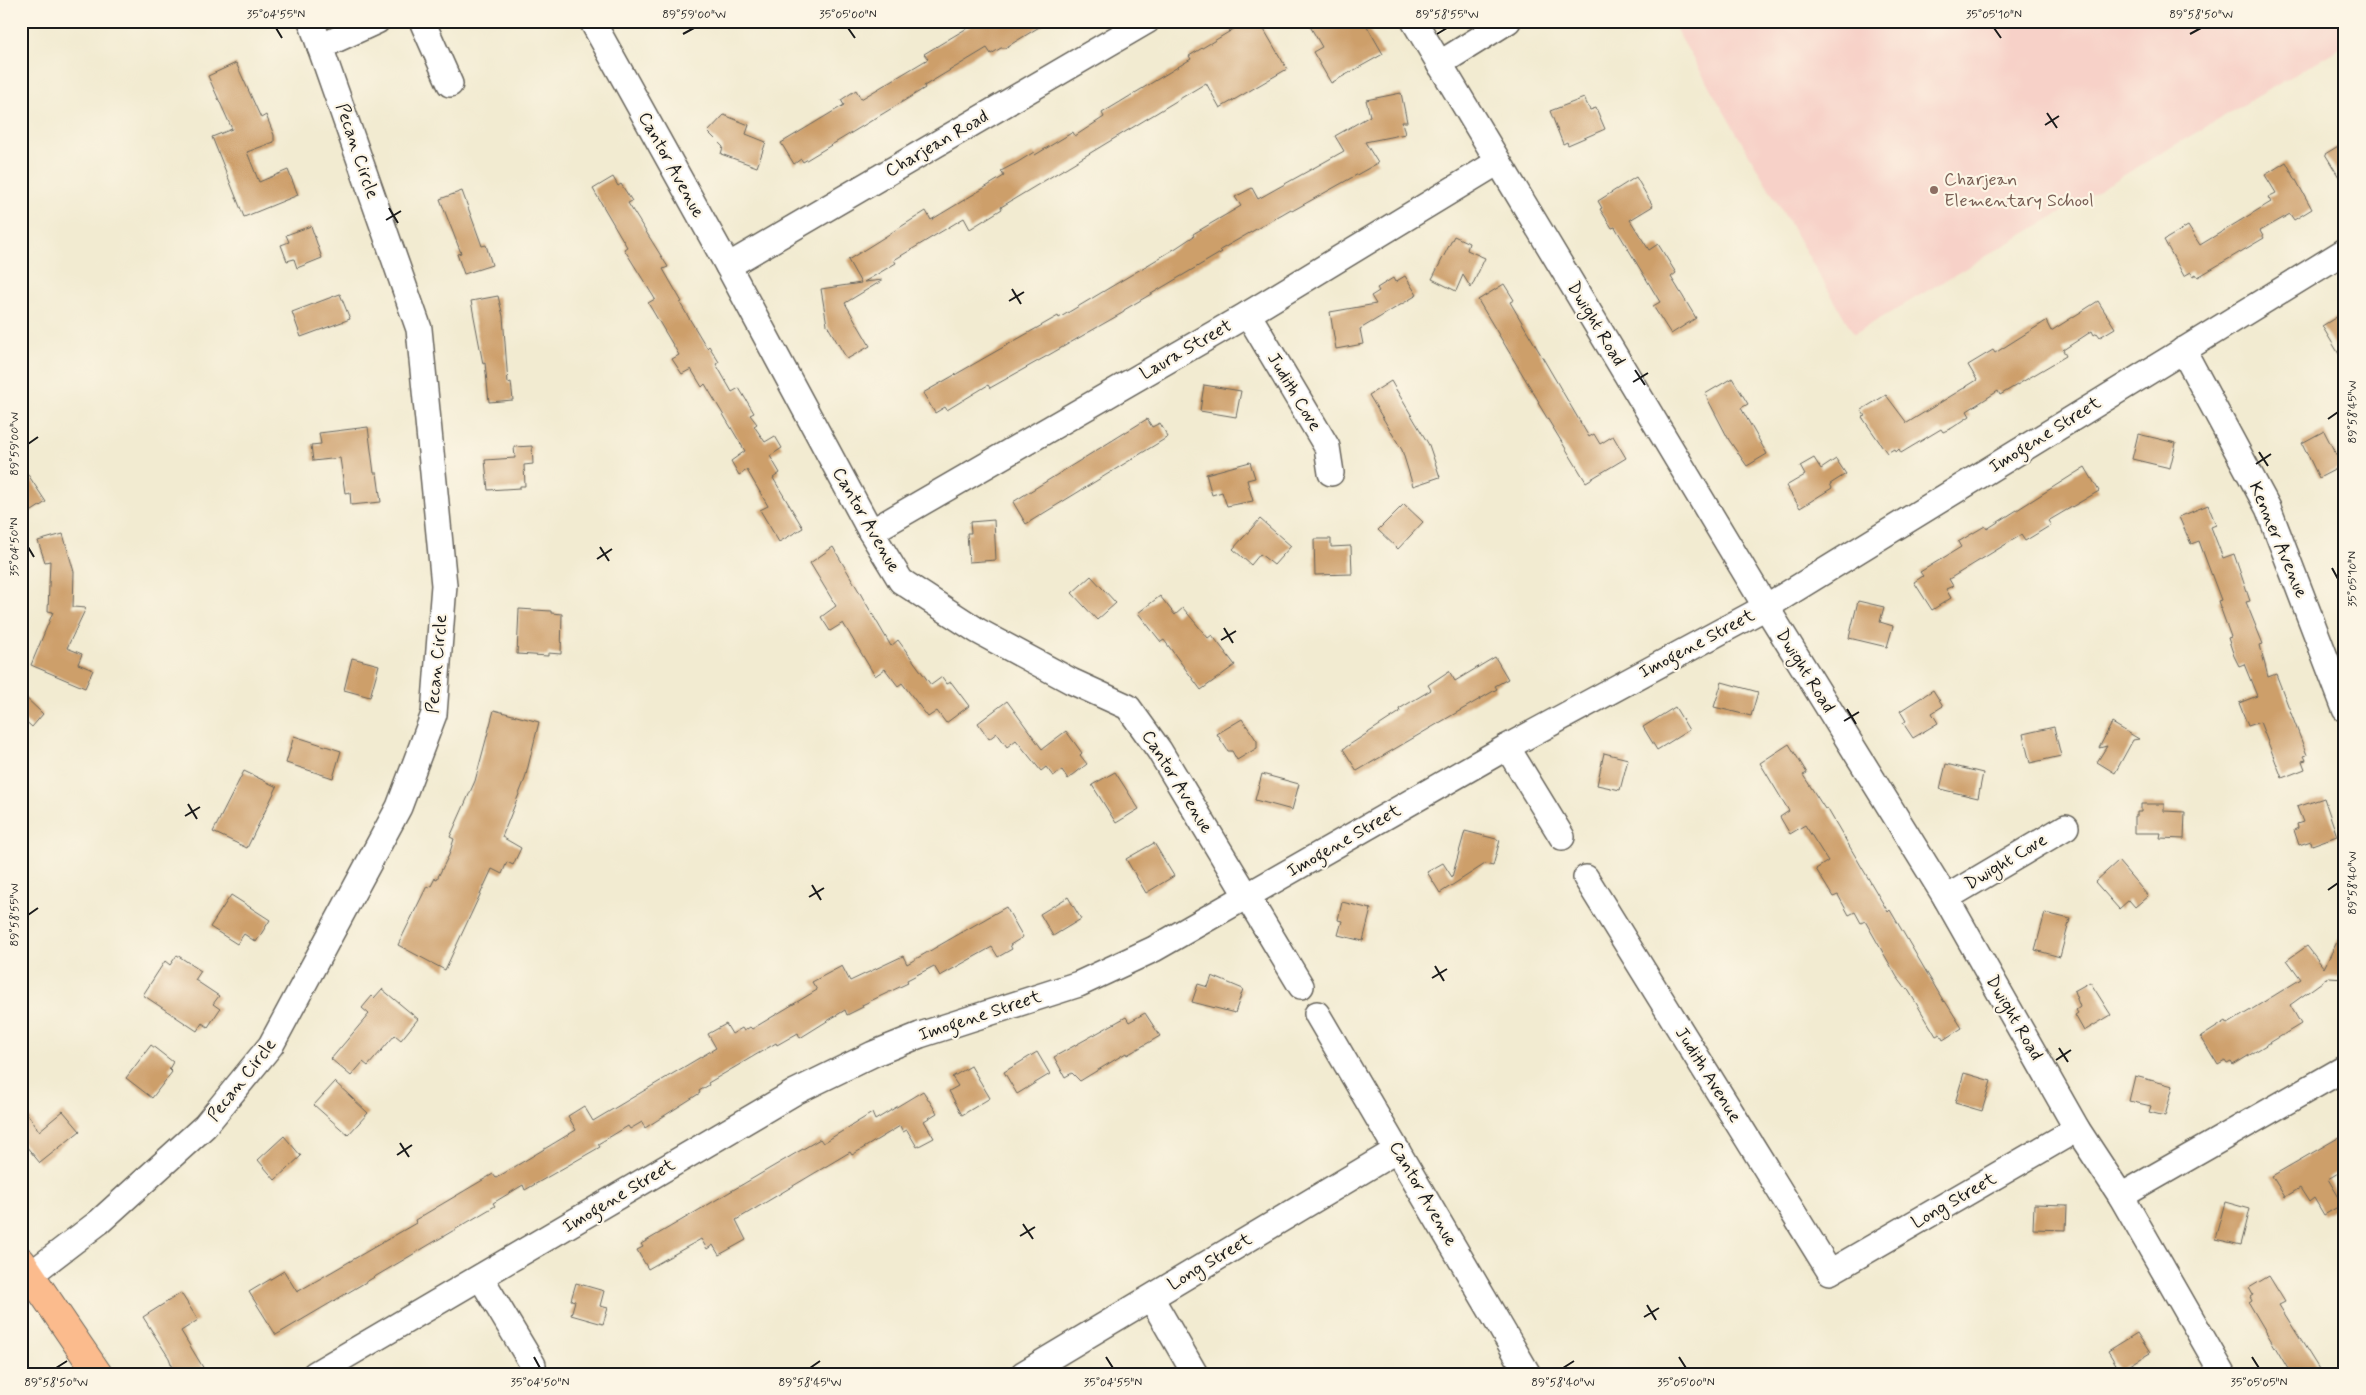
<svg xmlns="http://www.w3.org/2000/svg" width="2366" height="1395" font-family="Mynerve,sans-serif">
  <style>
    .built { fill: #f7d1c8 }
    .building { fill: #cd9f6a }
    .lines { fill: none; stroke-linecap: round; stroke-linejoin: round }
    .minor-casing { stroke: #67645b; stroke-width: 28 }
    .major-casing { stroke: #67645b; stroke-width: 30 }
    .minor { stroke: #fff; stroke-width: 25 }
    .major { stroke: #fbbb8d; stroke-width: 28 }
    .ticks { fill: none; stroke: #1c1c1c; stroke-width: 2 }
    .education-dot { fill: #8d6e63; stroke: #fcf5e5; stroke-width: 2 }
    .labels { text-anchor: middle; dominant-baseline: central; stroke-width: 4.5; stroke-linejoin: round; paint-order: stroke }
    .street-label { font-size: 18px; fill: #1c1c1c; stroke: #fcf5e5 }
    .education-label { font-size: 18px; fill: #785e54; stroke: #fcf5e5; text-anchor: start }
    .neatline { fill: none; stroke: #1c1c1c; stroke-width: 2 }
    .ticks-label { font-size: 12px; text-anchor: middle; fill: #1c1c1c }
  </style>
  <rect width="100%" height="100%" fill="#fcf5e5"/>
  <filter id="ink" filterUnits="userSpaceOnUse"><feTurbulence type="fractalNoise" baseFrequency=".02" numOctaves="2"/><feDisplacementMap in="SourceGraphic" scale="10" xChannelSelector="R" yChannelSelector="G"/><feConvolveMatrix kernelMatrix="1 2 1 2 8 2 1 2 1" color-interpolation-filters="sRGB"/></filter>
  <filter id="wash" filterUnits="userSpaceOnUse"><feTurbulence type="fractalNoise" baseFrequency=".0096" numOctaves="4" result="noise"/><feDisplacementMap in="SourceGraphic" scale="20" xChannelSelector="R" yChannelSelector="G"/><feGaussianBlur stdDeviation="1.12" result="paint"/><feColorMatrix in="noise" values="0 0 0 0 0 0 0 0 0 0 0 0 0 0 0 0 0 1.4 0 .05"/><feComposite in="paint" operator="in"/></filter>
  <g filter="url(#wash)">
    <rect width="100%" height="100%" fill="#f2ebd1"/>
    <polygon class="built" points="1671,21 2345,21 2345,45 1854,334"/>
    <g id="blocks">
      <g class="building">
        <polygon points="979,21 1049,21 1005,48 1001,48 991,54 987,48 924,86 925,88 843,138 803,162 801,159 794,164 781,143 844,105 841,100 856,90 861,99 928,59 924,54"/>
        <polygon points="1247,21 1259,21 1287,69 1220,108 1206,83 1001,207 1002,209 970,229 964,218 894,260 896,263 864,282 883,280 845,303 870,346 847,359 827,325 821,289 861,283 848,260 926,211 931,220 1004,176 1001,171 1018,162 1034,152 1035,155 1073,132 1075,136 1104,117 1102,113 1191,59 1189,56"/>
        <polygon points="1307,21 1364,21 1383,54 1331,83 1313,52 1322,47"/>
        <polygon points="236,63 261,118 266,115 274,135 274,142 247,152 259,182 288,170 298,195 244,217 212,137 232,129 208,76"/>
        <polygon points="1401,93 1407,122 1402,122 1405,134 1365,142 1378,163 1292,211 1291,209 1220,250 1222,252 1124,310 1124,312 1047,356 990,388 988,385 947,410 945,407 935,413 923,393 1058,316 1059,318 1176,248 1194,236 1193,234 1241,206 1235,197 1252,188 1258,199 1344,151 1335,136 1370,116 1366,100"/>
        <polygon points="1584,98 1590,110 1596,108 1605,129 1568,145 1567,142 1563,144 1550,111"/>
        <polygon points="724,115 749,125 746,134 766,142 757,167 721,154 723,147 708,132"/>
        <polygon points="2345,142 2345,187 2325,154"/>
        <polygon points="2286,162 2312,209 2294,220 2290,214 2260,231 2264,238 2198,277 2196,274 2193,276 2191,272 2184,276 2164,240 2188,226 2200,245 2271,202 2268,197 2276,193 2265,175"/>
        <polygon points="613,177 618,186 621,184 632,201 628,203 668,267 663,269 682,302 680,303 707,348 709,346 719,362 716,364 732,392 739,388 754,413 750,415 757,424 754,426 765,442 775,436 782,448 770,456 780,473 773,478 803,528 779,542 760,510 768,506 747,470 739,475 731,461 745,451 705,384 702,387 691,369 682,374 672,359 679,355 648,303 655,299 624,249 627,247 593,189"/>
        <polygon points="1636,177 1653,206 1630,220 1649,250 1658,244 1676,273 1671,277 1696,318 1671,334 1653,306 1660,302 1615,227 1612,228 1600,209 1602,208 1598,201"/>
        <polygon points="462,191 482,246 486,245 492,265 464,274 457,254 461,253 440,199"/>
        <polygon points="311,226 322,258 297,268 294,259 287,261 281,245 289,242 286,235"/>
        <polygon points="1454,236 1469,243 1467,250 1485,258 1471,288 1463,275 1456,291 1432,279"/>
        <polygon points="1405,276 1417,295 1360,329 1363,344 1336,349 1330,312 1376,304 1371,296 1379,291 1377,288 1393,278 1395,282"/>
        <polygon points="1504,284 1514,300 1510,302 1589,437 1594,434 1600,444 1613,436 1626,458 1586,482 1538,403 1539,402 1478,300"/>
        <polygon points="340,294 350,319 301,337 292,312"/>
        <polygon points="498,296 503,316 508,383 511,382 513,400 489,402 485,363 483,364 471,301"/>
        <polygon points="2098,301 2115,328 2100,337 2097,333 2094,335 2092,331 2063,350 2066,356 2000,395 1998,391 1967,411 1970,416 1952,428 1943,432 1941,429 1901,453 1899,449 1896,452 1894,449 1887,453 1862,417 1865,416 1861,410 1886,395 1907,423 1977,380 1968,365 1993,350 1995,353 2046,321 2051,331"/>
        <polygon points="2345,312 2345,364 2322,326"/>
        <polygon points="1732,378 1748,404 1741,408 1767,454 1747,466 1729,440 1705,394"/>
        <polygon points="1391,381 1429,445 1440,477 1413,486 1402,450 1369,395"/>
        <polygon points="1204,385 1241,391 1236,417 1200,411"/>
        <polygon points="1147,419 1152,427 1160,423 1168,437 1026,524 1013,502"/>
        <polygon points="368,427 374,473 377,473 381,502 351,505 350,492 345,493 340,458 313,461 311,445 321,444 319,433"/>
        <polygon points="2324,431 2342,466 2319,478 2302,443"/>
        <polygon points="2138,434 2176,443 2170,468 2132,459"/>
        <polygon points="532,446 533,464 524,465 525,486 520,486 520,488 488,490 485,460 515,458 514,447"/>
        <polygon points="1814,458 1821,469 1836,459 1846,474 1830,484 1832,488 1800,508 1786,486 1805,475 1800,466"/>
        <polygon points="1250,462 1255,478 1247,480 1253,501 1227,506 1222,492 1212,495 1206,474"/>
        <polygon points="21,464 46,502 21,518"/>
        <polygon points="2085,467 2099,491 2048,521 2051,525 2025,541 2021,535 1949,579 1953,586 1946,589 1951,598 1932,610 1914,582 1923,576 1920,572 1961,547 1958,542 1985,526 1987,529"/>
        <polygon points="1404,504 1423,522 1398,549 1378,530"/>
        <polygon points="2208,505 2216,525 2211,527 2223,558 2234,554 2250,601 2246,602 2263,644 2260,645 2268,677 2276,674 2307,755 2304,756 2306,760 2302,761 2305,769 2282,778 2260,722 2248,726 2239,703 2257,696 2244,664 2239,666 2234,656 2228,638 2231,637 2218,601 2221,600 2199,541 2191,544 2179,517"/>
        <polygon points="1260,519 1291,546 1274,565 1260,554 1251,565 1233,549"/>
        <polygon points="994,520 996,560 969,562 967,533 971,533 970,522"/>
        <polygon points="63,534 74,572 73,607 86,608 67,648 82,654 78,664 93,670 85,688 31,665 53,612 48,611 50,561 45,562 38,541"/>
        <polygon points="1314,539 1331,539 1331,547 1351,546 1352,574 1315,575"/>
        <polygon points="833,547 891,646 898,640 931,685 942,677 947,684 951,682 969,706 946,723 937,711 928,717 902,683 898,686 885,669 875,676 843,623 830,631 821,617 836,606 810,563"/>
        <polygon points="1091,576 1116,603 1097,620 1072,593"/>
        <polygon points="1160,596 1175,615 1183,608 1208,638 1212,635 1235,665 1201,690 1164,640 1161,642 1138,613"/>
        <polygon points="1858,601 1884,607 1880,622 1893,626 1887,647 1849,638"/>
        <polygon points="519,609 551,611 551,613 562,614 561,654 548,653 548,656 517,654"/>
        <polygon points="1495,657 1508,679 1495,686 1497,689 1357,771 1343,749 1400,712 1399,709 1431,690 1428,685 1449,671 1455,681"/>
        <polygon points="352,658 379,665 370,697 344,690"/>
        <polygon points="1722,682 1758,692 1751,716 1714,707"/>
        <polygon points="1933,690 1943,706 1932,713 1938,723 1913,738 1903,723 1906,721 1900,711"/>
        <polygon points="21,693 43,714 32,727 21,717"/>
        <polygon points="1007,701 1042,749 1066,731 1082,753 1080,755 1087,764 1068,779 1062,770 1053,776 1046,767 1041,771 1016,740 1007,747 997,733 989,739 978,723"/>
        <polygon points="1675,707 1689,730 1657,750 1643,727"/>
        <polygon points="494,710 539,722 525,779 502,837 521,848 513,865 507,862 502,874 492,869 445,970 398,945 427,886 430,888 435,878 437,879 449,855 454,839 450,837 475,781"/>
        <polygon points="1242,719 1257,741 1257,748 1237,760 1232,751 1228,751 1217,734"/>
        <polygon points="2112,723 2139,739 2133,740 2115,773 2097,762 2107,746 2099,748"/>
        <polygon points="2054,727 2061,756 2030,763 2023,734"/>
        <polygon points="294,736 341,751 333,778 286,763"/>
        <polygon points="1789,744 1807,773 1803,775 1825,809 1827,808 1888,912 1890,910 1944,1002 1945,1001 1962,1028 1943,1040 1940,1034 1936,1036 1907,988 1906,989 1897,977 1865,921 1861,923 1855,912 1849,915 1838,895 1833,897 1816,869 1828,861 1805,825 1790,834 1780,817 1789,811 1760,763"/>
        <polygon points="1604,753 1628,759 1620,790 1597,785"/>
        <polygon points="1946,764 1983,773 1978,798 1940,789"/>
        <polygon points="244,771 277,787 247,848 213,832"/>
        <polygon points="1115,772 1139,809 1116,823 1092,785"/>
        <polygon points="1262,774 1299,784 1292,810 1255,800"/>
        <polygon points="2324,798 2337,836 2312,845 2311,841 2299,845 2294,830 2298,828 2297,824 2303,822 2297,807"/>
        <polygon points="2141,804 2164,804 2164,811 2185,812 2184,839 2160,838 2161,833 2134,833 2134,816 2137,816 2137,812 2141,812"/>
        <polygon points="1465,831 1500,840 1493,866 1485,864 1440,893 1427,872 1443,863 1452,877"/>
        <polygon points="1154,843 1174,876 1146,893 1126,859"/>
        <polygon points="2118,861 2148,896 2135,907 2129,900 2119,909 2095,882"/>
        <polygon points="231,895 270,920 256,942 244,934 237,944 210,927"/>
        <polygon points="1068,897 1081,919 1053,936 1040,914"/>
        <polygon points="1342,902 1371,909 1363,941 1338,935 1342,921 1338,920"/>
        <polygon points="1006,907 1023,937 1010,945 1012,949 998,957 992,947 940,976 934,966 907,980 908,983 862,1005 863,1007 847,1015 845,1010 800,1038 798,1033 777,1045 776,1043 708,1083 709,1085 699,1091 700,1093 645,1128 642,1122 630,1129 628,1126 598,1144 600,1147 525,1190 523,1185 493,1203 495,1206 276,1335 249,1292 284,1271 297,1292 416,1223 415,1220 493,1174 496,1178 576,1130 568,1116 584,1106 593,1121 716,1048 708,1034 726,1024 732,1034 742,1028 744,1031 750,1027 752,1029 817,990 812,982 842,966 850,981 903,956 907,964"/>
        <polygon points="2045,913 2070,919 2060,957 2035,950"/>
        <polygon points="2345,926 2345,978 2329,977 2290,1005 2301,1024 2233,1065 2231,1062 2227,1064 2225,1061 2218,1065 2201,1037 2226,1021 2228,1024 2301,979 2287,960 2307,946 2324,968"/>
        <polygon points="177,955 201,971 195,980 219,996 213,1004 220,1009 208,1027 202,1023 197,1031 143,995 165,961 170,965"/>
        <polygon points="1212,976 1243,989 1235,1013 1192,1002 1198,984 1208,987"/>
        <polygon points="2090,982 2111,1015 2084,1031 2075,1015 2078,1013 2076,1010 2080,1007 2074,991"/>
        <polygon points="382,989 418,1019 401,1040 395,1035 368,1066 363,1062 351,1076 331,1059 369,1014 362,1008 372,996 374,998"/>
        <polygon points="1145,1013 1160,1036 1127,1055 1126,1053 1080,1081 1072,1073 1065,1077 1054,1057 1126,1017 1129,1022"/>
        <polygon points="151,1045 173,1062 169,1069 172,1072 152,1098 126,1078"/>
        <polygon points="1037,1052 1050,1074 1017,1094 1004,1072"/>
        <polygon points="971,1066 990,1098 962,1115 949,1091 958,1086 952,1077"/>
        <polygon points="1964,1073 1991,1081 1982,1111 1955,1103"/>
        <polygon points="2135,1076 2173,1086 2165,1116 2149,1112 2151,1106 2129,1101"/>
        <polygon points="335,1082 368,1113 348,1135 314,1105"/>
        <polygon points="923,1091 937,1113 924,1121 934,1138 917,1147 907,1130 903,1132 900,1126 852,1155 850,1152 736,1220 746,1240 719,1255 713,1245 707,1249 701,1239 648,1269 637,1250 643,1247 641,1244 820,1139 823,1143 872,1113 875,1120"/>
        <polygon points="21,1104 39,1131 63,1111 80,1131 40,1163 21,1140"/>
        <polygon points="2345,1134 2345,1169 2328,1179 2343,1204 2324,1215 2314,1198 2309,1202 2300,1188 2285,1197 2272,1176"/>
        <polygon points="284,1136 301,1156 275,1180 258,1160"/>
        <polygon points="2225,1202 2250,1209 2241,1245 2215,1239"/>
        <polygon points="2034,1204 2067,1205 2066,1230 2033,1229"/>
        <polygon points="2269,1276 2285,1302 2279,1305 2322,1374 2291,1374 2249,1303 2252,1301 2250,1297 2253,1295 2249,1288"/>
        <polygon points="576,1283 604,1291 600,1306 608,1308 603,1324 571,1315 575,1301 571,1300"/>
        <polygon points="181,1293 198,1320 181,1331 207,1374 175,1374 169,1358 143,1317"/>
        <polygon points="2137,1333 2150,1353 2120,1371 2108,1351"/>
      </g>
    </g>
  </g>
  <g filter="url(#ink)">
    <use href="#blocks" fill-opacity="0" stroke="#67645b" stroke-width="1"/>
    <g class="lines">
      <defs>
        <g id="minor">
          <polyline points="422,21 450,84"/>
          <polyline points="592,21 728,266 871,532 901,581 978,631 1071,681 1128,707 1159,750 1301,986"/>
          <polyline points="1414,21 1766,607 1946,898 2077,1129 2121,1196 2223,1374"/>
          <polyline points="320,47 377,21"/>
          <polyline points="1439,64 1508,21"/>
          <polyline points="728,266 1147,21"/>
          <polyline points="1248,314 1327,447 1331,473"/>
          <polyline points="2183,350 2268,508 2345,709"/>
          <polyline points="871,532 1248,314 1498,162"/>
          <polyline points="1507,747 1562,837"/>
          <polyline points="1586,878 1830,1272 2077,1129"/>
          <polyline points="1946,898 2066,827"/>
          <polyline points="1317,1014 1528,1374"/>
          <polyline points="2121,1196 2345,1068"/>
          <polyline points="31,1274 99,1222 205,1126 271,1045 399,807 434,714 444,585 419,329 311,21"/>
          <polyline points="481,1278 533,1365"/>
          <polyline points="1151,1298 1195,1374"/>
          <polyline points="315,1374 795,1092 873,1054 920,1035 1079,984 1154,949 1507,747 1766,607 2345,251"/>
          <polyline points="1023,1374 1397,1150"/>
        </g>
        <polyline id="major" points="21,1261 98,1374"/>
      </defs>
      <use href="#minor" class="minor-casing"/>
      <use href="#major" class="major-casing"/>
      <use href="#minor" class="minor"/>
      <use href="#major" class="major"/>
    </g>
  </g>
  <path class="ticks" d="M276 28 282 38M848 28 855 38M1994 28 2001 38M683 34 694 28M1437 34 1447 28M2190 34 2201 28M2047 113 2057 128M2045 125 2059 116M389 208 398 223M386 220 401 211M1012 289 1021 304M1009 301 1024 292M1635 370 1645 385M1633 382 1648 373M2328 419 2338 412M28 444 38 437M2259 452 2268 466M2256 464 2271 454M28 547 34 557M600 547 609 561M597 559 612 549M2332 568 2338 579M1224 628 1233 643M1221 640 1236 631M1847 709 1856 724M1844 721 1859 712M188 804 197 819M185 816 200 807M812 885 821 900M2328 890 2338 883M809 897 824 888M28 915 38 908M1435 966 1444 981M1432 978 1447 969M2059 1048 2068 1062M2056 1060 2071 1050M400 1143 409 1157M397 1155 412 1145M1023 1224 1033 1239M1020 1236 1035 1227M1647 1305 1656 1320M1644 1317 1659 1308M534 1357 540 1368M1106 1357 1113 1368M1679 1357 1686 1368M2252 1357 2259 1368M56 1368 67 1361M810 1368 820 1361M1563 1368 1574 1361"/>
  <circle class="education-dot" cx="1934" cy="190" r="5"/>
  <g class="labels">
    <g class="street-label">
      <text transform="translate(937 144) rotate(-30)">Charjean Road</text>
      <text transform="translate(357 151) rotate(71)">Pecan Circle</text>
      <text transform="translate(671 165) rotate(61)">Cantor Avenue</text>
      <text transform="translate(1596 324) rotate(59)">Dwight Road</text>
      <text transform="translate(1186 350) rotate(-30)">Laura Street</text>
      <text transform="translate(1294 392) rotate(59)">Judith Cove</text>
      <text transform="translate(2045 435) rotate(-32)">Imogene Street</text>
      <text transform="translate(866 520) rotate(60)">Cantor Avenue</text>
      <text transform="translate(2278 540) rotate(67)">Kenner Avenue</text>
      <text transform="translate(1697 644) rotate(-28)">Imogene Street</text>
      <text transform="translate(437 664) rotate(-85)">Pecan Circle</text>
      <text transform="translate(1805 671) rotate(58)">Dwight Road</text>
      <text transform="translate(1177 782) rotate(58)">Cantor Avenue</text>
      <text transform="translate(1344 841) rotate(-30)">Imogene Street</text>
      <text transform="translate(2006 862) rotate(-31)">Dwight Cove</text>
      <text transform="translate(980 1016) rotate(-18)">Imogene Street</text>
      <text transform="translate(2014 1018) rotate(60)">Dwight Road</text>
      <text transform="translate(1708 1075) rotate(58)">Judith Avenue</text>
      <text transform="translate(242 1080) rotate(-52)">Pecan Circle</text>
      <text transform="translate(1423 1194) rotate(60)">Cantor Avenue</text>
      <text transform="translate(619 1196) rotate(-31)">Imogene Street</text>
      <text transform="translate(1954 1201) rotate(-30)">Long Street</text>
      <text transform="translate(1210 1262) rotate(-31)">Long Street</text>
    </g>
    <g class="education-label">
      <text x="1944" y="180">Charjean<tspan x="1944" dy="21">Elementary School</tspan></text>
    </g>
  </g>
  <rect width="2366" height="1395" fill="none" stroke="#fcf5e5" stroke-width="55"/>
  <rect x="28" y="28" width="2310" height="1340" class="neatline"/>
  <g class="ticks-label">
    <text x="276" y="18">35°04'55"N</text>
    <text x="694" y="18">89°59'00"W</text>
    <text x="848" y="18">35°05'00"N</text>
    <text x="1447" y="18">89°58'55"W</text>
    <text x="1994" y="18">35°05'10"N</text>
    <text x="2201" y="18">89°58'50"W</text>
    <text transform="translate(2352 412) rotate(-90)" y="4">89°58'45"W</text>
    <text transform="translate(14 444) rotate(-90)" y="4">89°59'00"W</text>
    <text transform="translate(14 547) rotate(-90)" y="4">35°04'50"N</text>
    <text transform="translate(2352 579) rotate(-90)" y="4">35°05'10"N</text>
    <text transform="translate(2352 883) rotate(-90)" y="4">89°58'40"W</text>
    <text transform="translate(14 915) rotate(-90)" y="4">89°58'55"W</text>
    <text x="56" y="1386">89°58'50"W</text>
    <text x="540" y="1386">35°04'50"N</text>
    <text x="810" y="1386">89°58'45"W</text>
    <text x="1113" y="1386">35°04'55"N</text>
    <text x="1563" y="1386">89°58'40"W</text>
    <text x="1686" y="1386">35°05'00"N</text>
    <text x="2259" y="1386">35°05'05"N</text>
  </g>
</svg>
